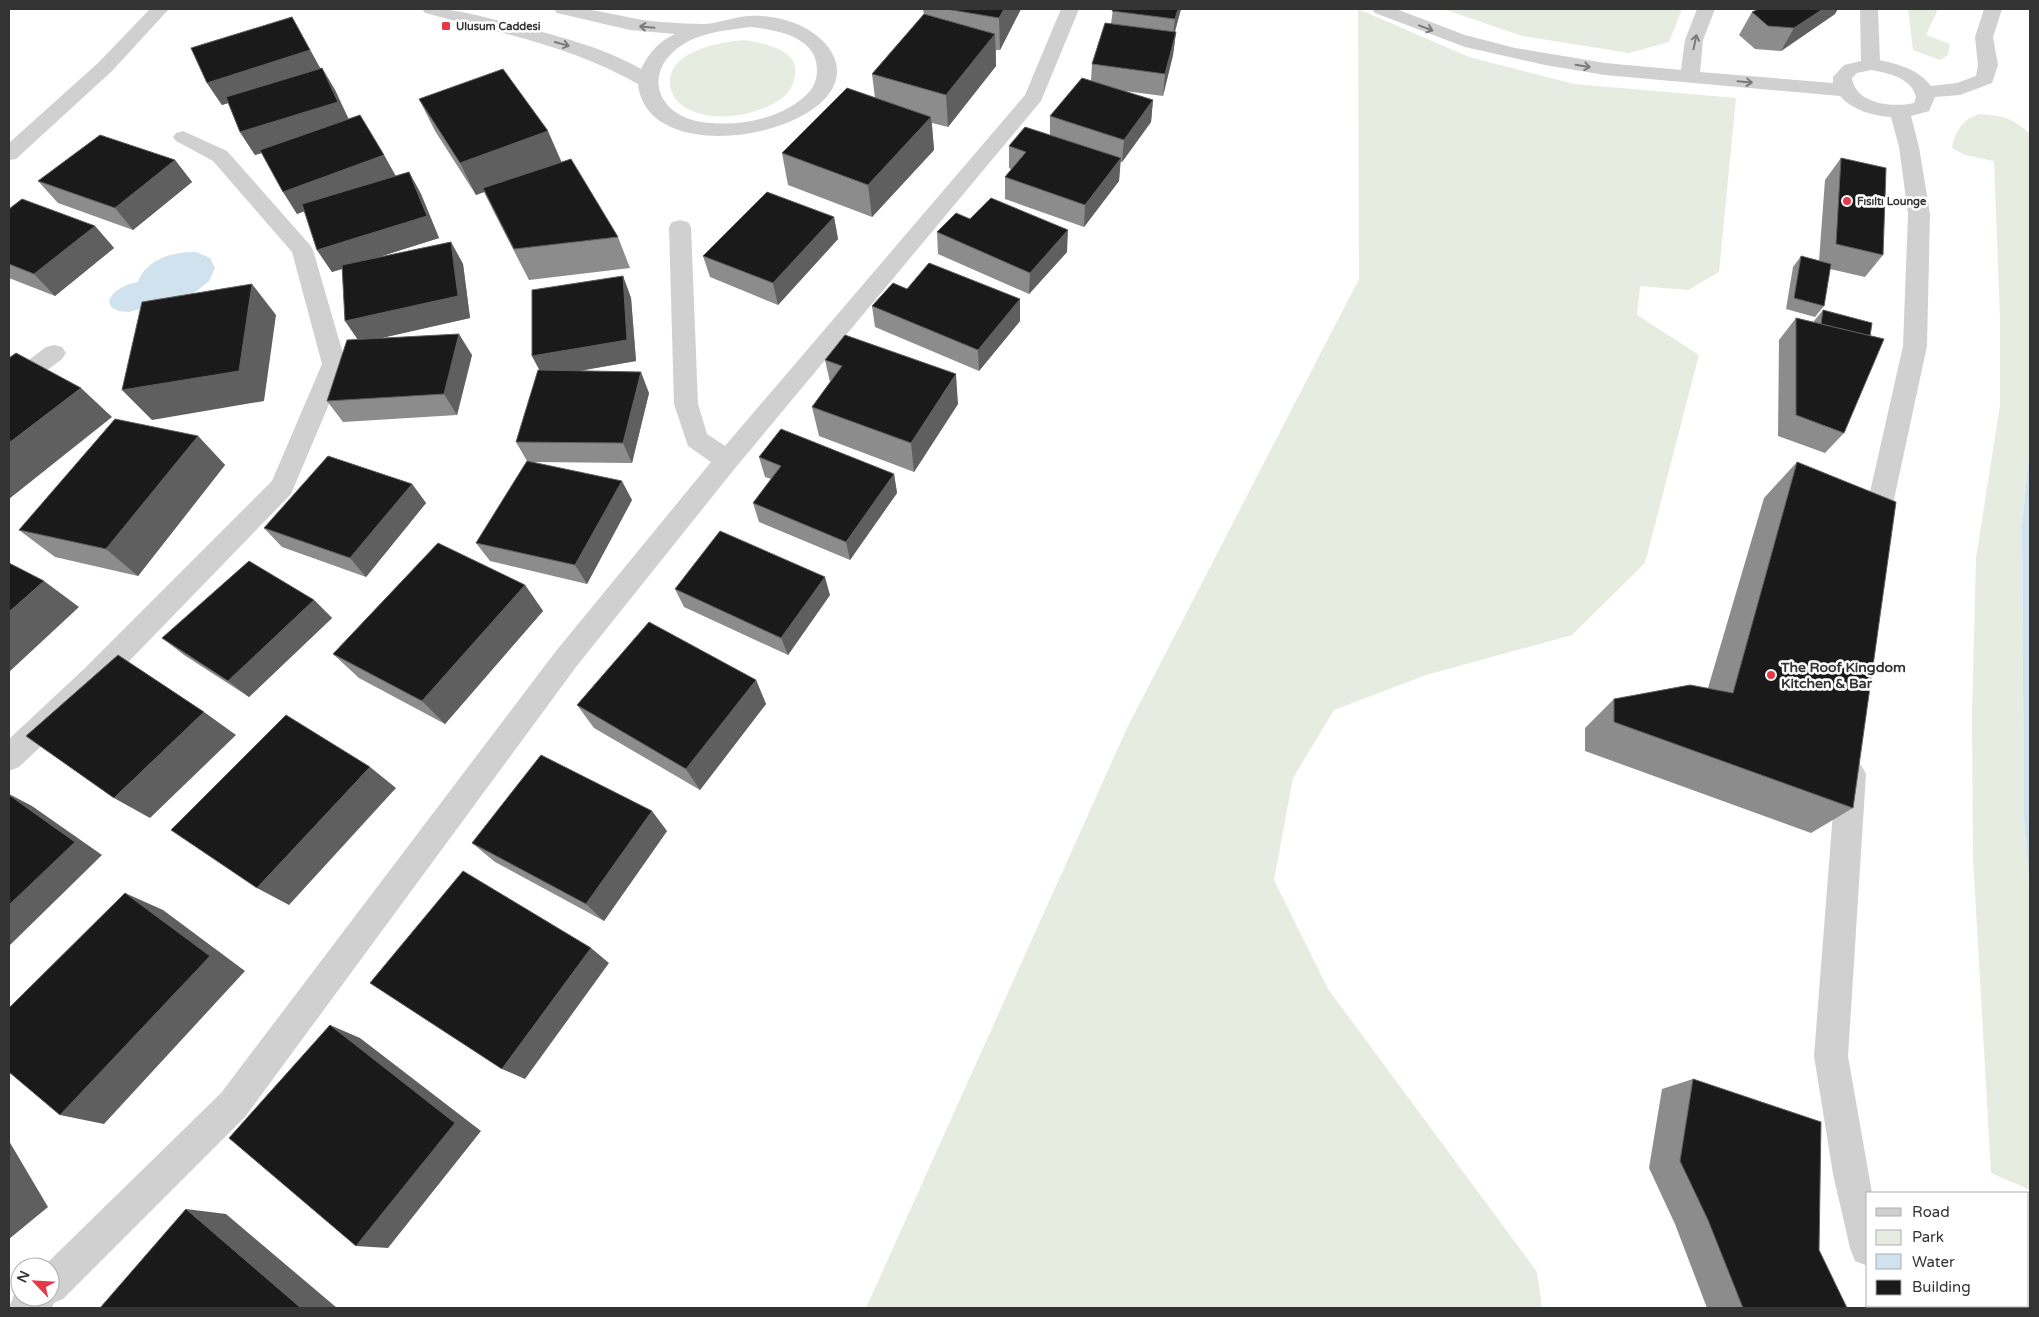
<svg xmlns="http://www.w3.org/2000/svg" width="2039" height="1317" font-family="'Varela Round',sans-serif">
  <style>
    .green { fill: #e6ecdf }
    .water { fill: #cfe2ee }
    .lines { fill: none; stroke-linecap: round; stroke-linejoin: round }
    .service { fill: #d0d0d0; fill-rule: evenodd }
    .minor { fill: #d0d0d0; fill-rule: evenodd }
    .tertiary { fill: #d0d0d0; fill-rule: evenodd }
    .wall { fill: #8c8c8c }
    .shaded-wall { fill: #5f5f5f }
    .building { fill: #1a1a1a; stroke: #5f5f5f }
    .oneway { stroke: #7a7a7a }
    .poi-dot { fill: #e63946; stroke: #fff; stroke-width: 2 }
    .labels { text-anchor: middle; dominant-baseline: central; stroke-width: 5; stroke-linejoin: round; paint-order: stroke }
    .far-poi-label { font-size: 11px; font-weight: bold; fill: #333; stroke: #fff; text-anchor: start }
    .poi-label { font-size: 14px; font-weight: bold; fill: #333; stroke: #fff; text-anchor: start }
  </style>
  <rect width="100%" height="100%" fill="#fff"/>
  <g class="green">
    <polygon points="1358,9 1469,57 1574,84 1736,98 1719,272 1688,290 1640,286 1637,315 1699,355 1645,563 1572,635 1426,675 1334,710 1293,778 1274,880 1328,989 1537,1272 1542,1308 866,1308 1128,726 1359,279"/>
    <polygon points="1443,9 1682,9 1669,42 1629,53 1522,36"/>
    <polygon points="1908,9 1938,9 1926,35 1950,44 1948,55 1940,60 1913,50"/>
    <path d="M744 40C762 43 800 49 795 75 794 84 790 92 782 98 757 117 704 126 678 102 674 98 671 91 670 85 667 51 720 42 744 40Z"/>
    <path d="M1979 114C2005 116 2011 117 2030 134V445L2022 526 2024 819 2030 896V1190L1991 1173 1973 857 1972 714 1976 558 2000 405V318L1994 161 1965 155 1952 148C1956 130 1962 120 1979 114Z"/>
  </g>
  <g class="water">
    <path d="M196 252 210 258 215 268 209 281 194 293 185 297 129 312 118 311 111 307 109 300C115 289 126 284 138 282 146 259 175 251 196 252Z"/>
    <polygon points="2030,445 2030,896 2024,819 2022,526"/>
  </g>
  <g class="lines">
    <g class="service">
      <path d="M1372 9H1396L1465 35 1515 48 1605 63 1681 70 1685 40 1697 9H1715L1703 40 1700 72 1833 83V77L1844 65 1861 61 1860 9H1878L1880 60C1900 65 1918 69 1931 86L1957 83 1976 76 1978 65 1975 37 1984 9H2002L1993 37 1998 65 1992 83 1960 95 1935 97 1929 111 1911 116 1919 147 1930 214 1927 346 1887 532 1883 539 1874 542 1865 539 1861 532 1903 346 1908 214 1899 147 1891 117C1873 116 1852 110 1840 96L1605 75 1545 65 1465 47 1375 13ZM1871 70C1888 73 1912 78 1916 97L1914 103C1893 108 1855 104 1852 78L1857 73Z"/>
      <polygon points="1851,761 1861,765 1866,774 1848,1056 1872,1193 1868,1193 1868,1266 1855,1261 1850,1248 1833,1174 1814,1056 1836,774 1841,765"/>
      <polygon points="1868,1296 1868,1306 1900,1306 1901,1308 1865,1308"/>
    </g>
    <g class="minor">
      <polygon points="1061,9 1079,9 1041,101 736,467 576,667 245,1117 63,1299 54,1303 52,1308 9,1308 14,1295 20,1289 20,1297 50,1297 50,1267 43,1267 221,1093 556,651 711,462 688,446 674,404 669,227 672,222 680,220 688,222 691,227 698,404 707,434 725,446 1025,95"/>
      <polygon points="183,131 227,151 310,245 313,250 346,364 291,494 105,686 19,767 9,771 9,739 85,668 272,481 322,364 292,252 213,161 176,141 173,137 176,133"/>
      <polygon points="54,345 62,347 66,353 62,359 17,393 9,396 9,375 46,347"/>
    </g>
    <g class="tertiary">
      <polygon points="150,9 169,9 112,71 16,159 9,160 9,143 98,63"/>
      <path d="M422 9C453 7 482 17 512 24 556 36 601 46 641 69 648 54 659 41 675 34L630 30 557 13 554 9C564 9 575 8 584 9 611 12 636 21 663 22 677 23 691 24 705 24 719 23 734 17 749 16 779 14 821 27 834 57 865 131 647 177 638 84 572 46 497 32 425 13ZM751 27C776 30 817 36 817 70 817 77 815 85 810 91 784 120 737 127 701 122 656 115 642 71 682 45 702 32 728 30 751 27Z"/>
    </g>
  </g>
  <g class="wall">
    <polygon points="923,9 1021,9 1000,50 996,50 996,66 948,127 932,123 934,150 872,217 788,185 782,153 875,98 872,74 924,15"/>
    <polygon points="1113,9 1181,9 1175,32 1176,32 1173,55 1163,96 1125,91 1153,100 1151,122 1122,162 1120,162 1119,181 1084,227 1005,199 1005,177 1011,169 1009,168 1009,146 1050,135 1050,116 1091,81 1092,64 1111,24"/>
    <polygon points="1752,12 1835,14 1781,51 1755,49 1739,35"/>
    <polygon points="322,68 335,90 348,119 384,155 396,176 409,172 421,194 439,238 375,258 451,242 463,264 470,318 380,338 472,355 457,415 343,422 327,401 358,339 342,269 332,272 317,250 304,211 297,214 262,153 255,155 240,132 228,103 222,105 207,83"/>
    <polygon points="419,99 561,162 618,237 630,268 529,280 498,220 484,192 476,195 435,131"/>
    <polygon points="1841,158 1883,255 1865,277 1830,269 1824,306 1815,317 1786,309 1793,267 1801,256 1819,261 1825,180"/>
    <polygon points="175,160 192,182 133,230 58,203 38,181"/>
    <polygon points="9,209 95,226 114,248 55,296 9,278"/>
    <polygon points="834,217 838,239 778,305 710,277 703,256"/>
    <polygon points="970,219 1067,252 1029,294 938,254 937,232"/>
    <polygon points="623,276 631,298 636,361 579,371 649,393 632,463 532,462 632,500 587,584 490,561 476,543 527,461 516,442 540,370 532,356"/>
    <polygon points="907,289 1020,299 1020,321 979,371 875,327 872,306"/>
    <polygon points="1823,310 1844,433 1825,453 1778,436 1779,340 1796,318 1814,323 1814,321"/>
    <polygon points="825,360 958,404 914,472 819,436 812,407 830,382"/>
    <polygon points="198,436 225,465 138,576 55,557 19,530"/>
    <polygon points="759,457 894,474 897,493 850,560 759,522 753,503 771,479 765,477"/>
    <polygon points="1797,462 1853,808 1811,833 1585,751 1585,728 1614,699 1708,688 1764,498"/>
    <polygon points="412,484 426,503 366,577 282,547 264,528"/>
    <polygon points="525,585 543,611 445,724 359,678 333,654"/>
    <polygon points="675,589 830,595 788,655 684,607"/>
    <polygon points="314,600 332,618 249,697 184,655 162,638"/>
    <polygon points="756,680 766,704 700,790 594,728 577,705"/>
    <polygon points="667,831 604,921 495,862 472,843"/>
    <polygon points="1693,1079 1819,1250 1847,1308 1707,1308 1675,1224 1649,1168 1662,1089"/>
  </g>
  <g class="shaded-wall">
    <polygon points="1004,9 1021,9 1000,50 999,18"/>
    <polygon points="1178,9 1181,9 1172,41 1175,19"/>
    <polygon points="1823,9 1838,9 1835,14 1781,51 1794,28"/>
    <polygon points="292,17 323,73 222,105 207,83"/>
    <polygon points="1176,32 1173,55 1163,96 1165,74"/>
    <polygon points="995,34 996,66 948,127 946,95"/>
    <polygon points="322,68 335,90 351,124 255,155 240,132"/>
    <polygon points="1153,100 1151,122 1122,162 1124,140"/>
    <polygon points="931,117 934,150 872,217 868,185"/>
    <polygon points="548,131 562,163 476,195 460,163"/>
    <polygon points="384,155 396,177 297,214 283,192"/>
    <polygon points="1121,158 1119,181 1084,227 1085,205"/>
    <polygon points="175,160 192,182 133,230 115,208"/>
    <polygon points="409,172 421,194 439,238 332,272 317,250"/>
    <polygon points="834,217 838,239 778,305 773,283"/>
    <polygon points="95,226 114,248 55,296 34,274"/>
    <polygon points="1068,230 1067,252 1029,294 1030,273"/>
    <polygon points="451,242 463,264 470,318 360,343 345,321"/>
    <polygon points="623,276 631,298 636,361 543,377 532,356"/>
    <polygon points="252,284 276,315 264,401 152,420 122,390"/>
    <polygon points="1020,299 1020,321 979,371 978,350"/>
    <polygon points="459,334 472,355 457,415 444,394"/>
    <polygon points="641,372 649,393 632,463 623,443"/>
    <polygon points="956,374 958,404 914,472 911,443"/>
    <polygon points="81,388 112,417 9,499 9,443"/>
    <polygon points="198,436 225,465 138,576 106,549"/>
    <polygon points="894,474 897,493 850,560 846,542"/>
    <polygon points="622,481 632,500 587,584 575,565"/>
    <polygon points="412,484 426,503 366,577 350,558"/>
    <polygon points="825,577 830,595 788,655 781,638"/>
    <polygon points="44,581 79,607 9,672 9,612"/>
    <polygon points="525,585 543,611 445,724 422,701"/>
    <polygon points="314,600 332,618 249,697 228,681"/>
    <polygon points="756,680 766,704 700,790 686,769"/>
    <polygon points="204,712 236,735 150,818 114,798"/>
    <polygon points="370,767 396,788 289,905 257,888"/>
    <polygon points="9,794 32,806 102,855 9,946"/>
    <polygon points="652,811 667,831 604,921 586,904"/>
    <polygon points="125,893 163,910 245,971 104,1124 60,1115"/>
    <polygon points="591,948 609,963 525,1079 502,1069"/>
    <polygon points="330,1025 360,1038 481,1131 388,1248 356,1246"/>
    <polygon points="9,1141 48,1207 9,1239"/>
    <polygon points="186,1209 226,1214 337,1308 301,1308"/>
  </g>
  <g class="building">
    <polygon points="946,9 1004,9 999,18"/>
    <polygon points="1113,9 1178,9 1175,19 1112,11"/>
    <polygon points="1759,9 1823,9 1794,28 1768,26 1752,12"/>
    <polygon points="924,14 995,34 946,95 872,74"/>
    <polygon points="292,17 310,50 207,83 191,48"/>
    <polygon points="1105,23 1176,32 1165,74 1092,64"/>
    <polygon points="322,68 338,102 240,132 226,97"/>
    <polygon points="503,69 548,131 460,163 419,99"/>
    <polygon points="1082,78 1153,100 1124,140 1050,116"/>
    <polygon points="847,88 931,117 868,185 782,153"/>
    <polygon points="360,115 384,155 283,192 260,150"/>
    <polygon points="1025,127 1121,158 1085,205 1005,177 1026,152 1009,146"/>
    <polygon points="100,135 175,160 115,208 38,181"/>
    <polygon points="1841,158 1886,168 1883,255 1836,244"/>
    <polygon points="571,159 618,237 514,249 483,188"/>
    <polygon points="409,172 427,216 317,250 302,204"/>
    <polygon points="767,192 834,217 773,283 703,256"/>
    <polygon points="991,198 1068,230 1030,273 937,232 956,213 970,219"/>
    <polygon points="22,199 95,226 34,274 9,264 9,209"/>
    <polygon points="451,242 458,296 345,321 342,265"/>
    <polygon points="1801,256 1831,264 1824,306 1794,298"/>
    <polygon points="929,263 1020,299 978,350 872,306 893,283 907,289"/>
    <polygon points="623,276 627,340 532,356 532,290"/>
    <polygon points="252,284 239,371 122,390 142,302"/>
    <polygon points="1823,310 1872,323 1870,336 1821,324"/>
    <polygon points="1796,318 1884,339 1844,433 1796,415"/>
    <polygon points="459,334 444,394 327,401 347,340"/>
    <polygon points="845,335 956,374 911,443 812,407 842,366 825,360"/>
    <polygon points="16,353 81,388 9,443 9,358"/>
    <polygon points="538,370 641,372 623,443 516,442"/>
    <polygon points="115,419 198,436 106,549 19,530"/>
    <polygon points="781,429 894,474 846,542 753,503 781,466 759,457"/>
    <polygon points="328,456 412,484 350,558 264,528"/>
    <polygon points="527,461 622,481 575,565 476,543"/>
    <polygon points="1797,462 1896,502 1853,808 1614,722 1614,699 1690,685 1733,693"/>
    <polygon points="720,531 825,577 781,638 675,589"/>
    <polygon points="438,543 525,585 422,701 333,654"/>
    <polygon points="249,561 314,600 228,681 162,638"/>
    <polygon points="9,563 44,581 9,612"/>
    <polygon points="649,622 756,680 686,769 577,705"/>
    <polygon points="118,655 204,712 114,798 26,736"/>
    <polygon points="286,715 370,767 257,888 171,830"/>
    <polygon points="541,755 652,811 586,904 472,843"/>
    <polygon points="9,795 75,842 9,905"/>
    <polygon points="463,871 591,948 502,1069 370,983"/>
    <polygon points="125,893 210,956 60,1115 9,1072 9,1008"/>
    <polygon points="330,1025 455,1123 356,1246 229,1138"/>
    <polygon points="1693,1079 1821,1122 1819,1250 1847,1308 1743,1308 1708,1220 1680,1161"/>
    <polygon points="186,1209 301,1308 100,1308"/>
  </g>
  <defs><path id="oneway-shaft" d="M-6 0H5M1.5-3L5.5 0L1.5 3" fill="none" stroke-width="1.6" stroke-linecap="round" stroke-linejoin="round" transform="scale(1.25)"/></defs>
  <g class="oneway">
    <use href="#oneway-shaft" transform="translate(647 27) rotate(-175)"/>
    <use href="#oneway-shaft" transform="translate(1426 28) rotate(21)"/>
    <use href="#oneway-shaft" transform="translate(1695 42) rotate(-78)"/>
    <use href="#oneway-shaft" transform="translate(562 44) rotate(15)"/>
    <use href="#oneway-shaft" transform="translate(1583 66) rotate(9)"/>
    <use href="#oneway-shaft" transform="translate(1745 82) rotate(5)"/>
  </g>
  <g class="poi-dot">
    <rect x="441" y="21" width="10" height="10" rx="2.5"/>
    <circle cx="1847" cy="201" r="5"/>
    <circle cx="1771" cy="675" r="5"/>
  </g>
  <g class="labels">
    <g class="far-poi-label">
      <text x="456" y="26">Ulusum Caddesi</text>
      <text x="1857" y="201">Fısıltı Lounge</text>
    </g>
    <g class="poi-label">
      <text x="1781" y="667">The Roof Kingdom<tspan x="1781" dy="16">Kitchen &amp; Bar</tspan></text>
    </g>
  </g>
  <rect width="2039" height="1317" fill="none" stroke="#333333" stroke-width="20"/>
  <rect x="1866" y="1192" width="162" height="115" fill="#ffffff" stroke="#adadad"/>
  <rect x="1876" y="1208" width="25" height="8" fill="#d0d0d0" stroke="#adadad"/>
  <text x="1912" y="1217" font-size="15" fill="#333333">Road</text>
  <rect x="1876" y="1230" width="25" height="15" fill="#e6ecdf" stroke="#adadad"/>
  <text x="1912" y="1242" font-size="15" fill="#333333">Park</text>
  <rect x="1876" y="1254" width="25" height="15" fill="#cfe2ee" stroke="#adadad"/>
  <text x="1912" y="1267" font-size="15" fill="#333333">Water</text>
  <rect x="1876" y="1280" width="25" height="15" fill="#1a1a1a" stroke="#adadad"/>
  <text x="1912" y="1292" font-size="15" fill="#333333">Building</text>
  <g transform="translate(35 1282) rotate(295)"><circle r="24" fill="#ffffff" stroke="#adadad"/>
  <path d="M0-4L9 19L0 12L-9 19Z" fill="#e63946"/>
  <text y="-8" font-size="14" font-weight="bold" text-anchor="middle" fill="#333333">N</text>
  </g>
</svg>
